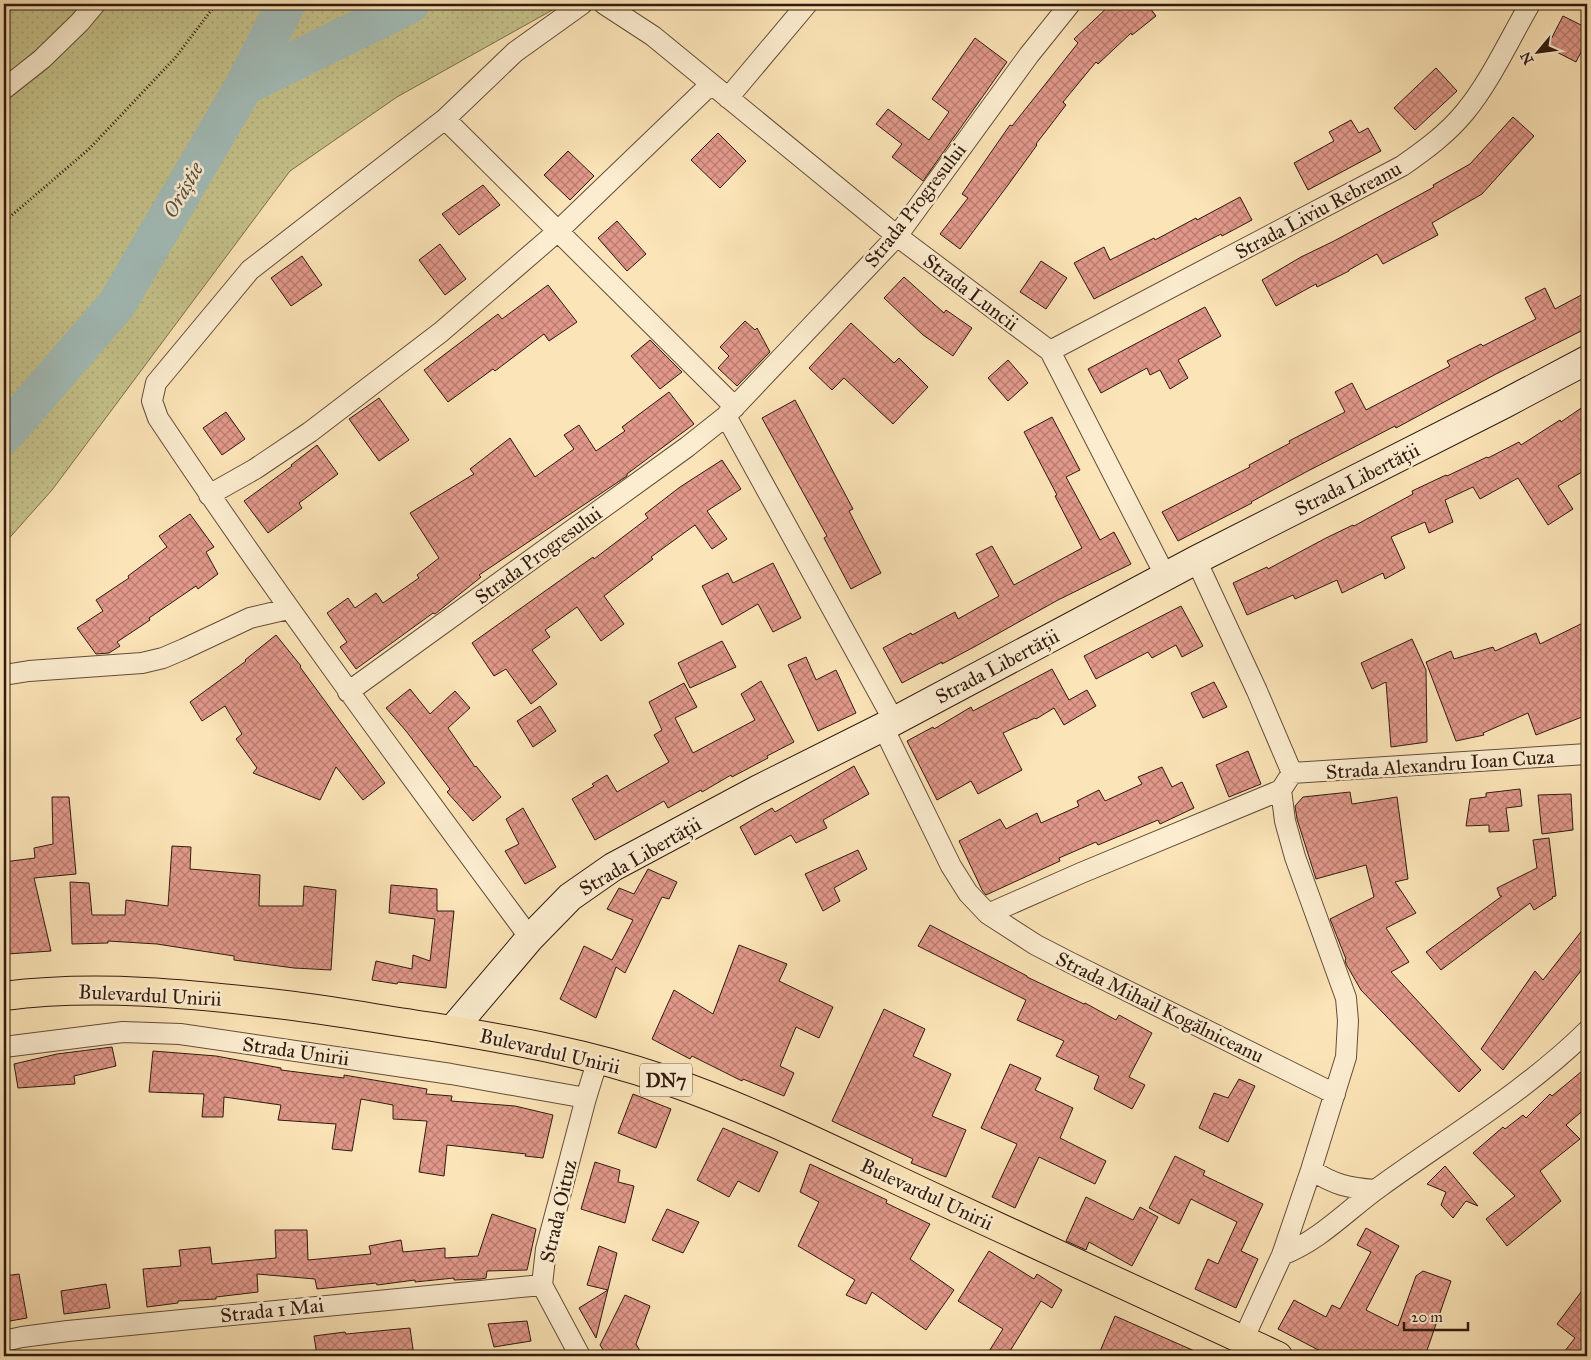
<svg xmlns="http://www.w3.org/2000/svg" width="1591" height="1360" viewBox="0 0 1591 1360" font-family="'IM FELL Great Primer',serif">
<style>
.grass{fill:url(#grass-dots);stroke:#7b6e4c}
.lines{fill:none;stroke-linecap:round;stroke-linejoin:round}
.river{stroke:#a2bcb8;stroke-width:39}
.building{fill:url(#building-cross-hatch);stroke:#311a0f}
.street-casing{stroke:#644c39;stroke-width:22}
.secondary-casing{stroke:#311a0f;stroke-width:30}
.primary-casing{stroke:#311a0f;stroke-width:30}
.path{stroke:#311a0f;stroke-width:3;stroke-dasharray:1 2.5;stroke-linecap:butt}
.street{stroke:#fcedd0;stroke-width:20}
.secondary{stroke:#fcedd0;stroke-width:28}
.primary{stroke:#fbe4b7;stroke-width:28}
.labels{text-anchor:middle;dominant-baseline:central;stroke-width:5;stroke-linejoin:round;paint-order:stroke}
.shield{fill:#fcedd0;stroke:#6e5949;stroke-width:1}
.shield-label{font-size:19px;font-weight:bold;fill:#311a0f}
.street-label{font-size:20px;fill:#311a0f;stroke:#fcedd0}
.water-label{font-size:21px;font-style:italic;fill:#59534a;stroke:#fcedd0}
</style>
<defs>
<pattern id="grass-dots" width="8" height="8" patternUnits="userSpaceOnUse" patternTransform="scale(1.25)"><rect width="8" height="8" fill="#c5c28a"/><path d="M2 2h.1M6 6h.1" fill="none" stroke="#aaa676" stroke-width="1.8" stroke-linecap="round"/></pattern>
<pattern id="building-cross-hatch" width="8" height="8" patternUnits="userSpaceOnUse" patternTransform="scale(1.25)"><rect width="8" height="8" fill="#e1988a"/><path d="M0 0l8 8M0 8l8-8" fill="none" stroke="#b77b6f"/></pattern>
</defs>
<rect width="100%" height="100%" fill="#fbe4b7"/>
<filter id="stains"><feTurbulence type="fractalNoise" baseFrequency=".004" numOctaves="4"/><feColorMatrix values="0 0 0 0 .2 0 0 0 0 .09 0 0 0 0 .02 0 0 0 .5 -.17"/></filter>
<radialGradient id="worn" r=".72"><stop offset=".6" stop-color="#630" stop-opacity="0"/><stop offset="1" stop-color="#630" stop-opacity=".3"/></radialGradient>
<path class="grass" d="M4,4h559l-166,93 -107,74 -238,319 -48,54z"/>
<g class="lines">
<path class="river" d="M244,86l42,-82
M4,435l113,-131 127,-218 166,-82"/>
</g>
<path class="building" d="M1111,4h36l9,12 -24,19 -1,-2 -33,31 -2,-2 -33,40 3,3 -30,39 1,1 -29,40 -48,64 -20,-15 28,-36 -6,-4 48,-69 2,1 66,-83 -4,-4z
M1563,16l24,12v12l-11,22 -29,-15z
M975,38l32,24 -84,119 -31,-24 10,-13 -26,-20 12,-15 41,31 20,-28 -17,-13z
M1436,68l21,23 -42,39 -21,-22z
M1513,117l21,19 -52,58 -50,29 6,12 -55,29 -6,-10 -28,16v1l-32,16 -1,-3 -40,22 -14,-26 39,-23 33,-16 100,-54 -1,-2 37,-21z
M1351,120l8,13 9,-5 13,23 -73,39 -14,-27 40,-22 -5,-9z
M718,133l28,28 -26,27 -29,-28z
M568,151l26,25 -24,24 -26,-25z
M483,185l17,20 -41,30 -17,-21z
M1240,197l12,23 -30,16 -1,-2 -127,65 -20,-36 30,-16 6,13 44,-22 1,2 41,-22 1,2z
M617,221l29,33 -19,17 -29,-33z
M440,244l26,35 -21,16 -26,-35z
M302,256l20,29 -31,21 -20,-28z
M1041,261l26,17 -21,31 -26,-17z
M904,277l40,36 2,-3 26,18 -19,28 -30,-21 -39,-37z
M548,285l29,37 -28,19 -5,-7 -49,37 -2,-2 -45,33 -24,-32 74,-56 4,5z
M1545,288l10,21 32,-17v36l-91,46 -100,54 -1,-2 -89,46 -55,30 1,1 -74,38 -16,-29 88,-45 -1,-2 41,-22 -1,-2 56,-29 -10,-20 17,-9 14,27 84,-44 -3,-5 34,-17 2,2 53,-27 -11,-21z
M1205,307l16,29 -43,24 10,18 -18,11 -10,-19 -10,5 -3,-7 -46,25 -13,-24z
M745,321l10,9 2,-2 13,24 -33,34 -19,-18 11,-12 -9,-9z
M851,323l43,40 5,-5 29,29 -35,37 -49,-46 -12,12 -23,-22z
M650,340l32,32 -22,17 -29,-33z
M1008,360l20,23 -20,18 -20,-23z
M669,392l25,32 -67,50v2l-148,99 2,2 -46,37 -2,-1 -77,56 -16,-22 7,-5 -20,-29 21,-15 7,10 21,-15 7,10 36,-25 -2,-3 22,-17 -29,-45 64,-39 -4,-5 40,-31 25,39 39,-28 -10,-14 15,-10 17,26 29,-20 -3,-4z
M379,398l30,42 -30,21 -30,-42z
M795,400l58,109 -4,2 32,62 -30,16 -27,-51 3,-2 -65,-118z
M1587,404v65l-29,17 15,23 -25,16 -30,-47 -38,21 -7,-12 -28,13 8,22 -24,11 -4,-11 -34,15 14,31 -20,11 -2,-6 -41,20 -5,-13 -42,19 -2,-4 -46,20 -14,-32 34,-16 1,2 58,-31 27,-13 1,1 59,-32 -1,-3 34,-16 1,1 40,-19 1,1 31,-16 2,3 39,-25 1,2z
M226,412l19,27 -23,16 -19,-27z
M1052,417l28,53 -14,7 34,63 14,-8 17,32 -73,36 -84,47 -32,17v-2l-40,21 -19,-35 28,-15 1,2 43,-23 3,7 41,-23 -23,-42 16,-8 22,39 68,-37 -27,-52 2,-1 -33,-63z
M317,445l21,29 -39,29 3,5 -34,25 -24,-32 48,-35 -1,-1z
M722,460l19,29 -34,22 20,28 -15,10 -17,-24 -44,32 2,2 -49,37 20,28 -23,17 -24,-34 -32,23 5,7 -18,13 25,34 -26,20 -25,-35 -12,7 -22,-33 121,-86 1,2 54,-41 -3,-4 35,-27z
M190,514l24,33 -8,5 12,22 -20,15 -2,-3 -47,32 1,2 -33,22 3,4 -11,7 -13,1 -19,-26 26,-17 -7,-11 33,-22 -1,-2 39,-29 -8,-11z
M773,563l28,55 -28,14 -15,-28 -36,21 -20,-39 26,-13 5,10z
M1181,606l22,40 -21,11 -6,-12 -24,13 -4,-6 -52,27 -12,-23z
M1587,621v94l-51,20 -8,-22 -45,20 1,2 -28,6 -30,-79 25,-11 3,8 39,-12 2,4 41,-18 4,11z
M276,635l25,31 -1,1 85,116 -22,17 -27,-33 -16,33 -67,-27 4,-5 -21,-29 6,-5 -17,-28 -23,15 -12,-19 56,-41 -1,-1z
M1412,639l14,31 1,72 -36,5 -5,-65 -14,7 -11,-26z
M722,641l14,26 -46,21 -12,-25z
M806,657l10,23 20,-10 20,43 -38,18 -30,-66z
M1052,669l17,31 18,-10 9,16 -32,19 -10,-17 -18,11 -1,-1 -32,15 19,37 -44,24 -7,-13 -34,19 -30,-59 26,-14 1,2 37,-22 2,4z
M761,681l33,61 -27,14 1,2 -36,19 -1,-2 -29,17 -1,-2 -33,18 -4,-7 -69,39 -23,-41 22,-13 -2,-2 15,-9 10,17 52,-30 -15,-27 8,-5 -13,-28 35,-19 13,24 -22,11 18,35 62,-33 -14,-26z
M1214,682l13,25 -24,11 -12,-25z
M410,689l20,25 25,-23 15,17 -22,20 27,39 1,-1 25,31 -28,24 -26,-29 3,-3 -44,-58 -20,-23z
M540,706l16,25 -23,16 -16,-26z
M1248,751l13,33 -32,13 -13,-32z
M854,766l15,28 -46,26 4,8 -31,15 -5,-8 -36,20 -15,-28 32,-19 3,4z
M1162,767l10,20 10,-5 12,26 -34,16 -2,-4 -60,25 -2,-3 -37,16 1,3 -74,34 -4,-5 -23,-49 41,-22 6,10 31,-16 4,10 38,-17 -2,-5 22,-11 6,11 37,-17 -4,-7z
M1520,789l2,17 -16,2 3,23 -20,1v-7l-23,1 4,-27 16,-2v-4z
M1350,792l2,12 45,-7 11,82 -13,3 21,31 -30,15 23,34 -18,10 90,98 -22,22 -98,-102 -15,-26 -1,-4 1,-1 -16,-40 44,-22 -8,-32 -50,14 -19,-60 -2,-13 8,-9z
M1571,794l2,36 -31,4 -4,-39z
M52,797h17l7,77 -42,4 17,73 -44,3 -3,-19v-73l31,-4 -1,-10 19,-4z
M523,808l33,59 -31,17 -20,-33 14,-7 -13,-25z
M1549,838l7,58 -4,1 1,1 -19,12 -4,-7 -89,67 -15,-18 76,-56h-2l-3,-8 40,-20 -4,-28z
M172,846l19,1 -1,22 70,6 -1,31h44l1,-20 32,4 -5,80 -37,-2 -60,-8v-4l-77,-12 -49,-3v2l-36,1 -2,-62 19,1 3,32h33l1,-15 42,6z
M858,850l9,19 -33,19 6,13 -17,10 -18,-37z
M648,869l29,13 -8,17 -7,-2 -37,76 -9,-6 -20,51 -36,-19 24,-53 28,14 21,-40 -26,-11 12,-21 15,6z
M391,885l46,4v22h17l-8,77 -48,-6 -1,2 -25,-4 4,-19 36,8 1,-14 17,6 5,-42 -46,-6z
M1587,924v39l-84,107 -22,-21 54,-78 8,9z
M930,925l97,51v1l57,27 1,-1 31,17 3,-5 33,18 -23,44 16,8 -13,24 -38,-20 5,-13 -43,-20 8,-15 -47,-21 9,-20 -108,-54z
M739,945l48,19 -8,17 54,26 -14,31 -23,-11 -16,39 14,7 -10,23 -41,-17 -1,2 -50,-25 -2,3 -38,-20 22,-49 39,24z
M884,1009l41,20 -12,27 38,18 -19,42 34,14 -20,47 -35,-14 2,-4 -81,-38z
M112,1047l4,19 -42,10 1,8 -57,4 -4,-24 43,-10z
M153,1051l63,5 65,12v2l63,8v-3l83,14 -1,5 26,2 -1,5 64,5 38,9 -10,43 -18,-2 1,-2 -79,-9 -3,31 -25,-4 8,-51 -34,-2v-14l-32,-6 -9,52 -20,-2 4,-25 -58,-4 3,-15 -57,-8 -1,20h-21l2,-23 -55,-2z
M1010,1064l31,14 -6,12 38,18 -13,30 46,23 -11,23 -56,-27 -24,51 -23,-11 25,-53 -36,-16z
M1587,1067v40l-21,18 14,14 -40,32 21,30 -54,45 -21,-27 29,-23 -42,-43 30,-26 2,2 18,-14 3,3 24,-24 2,2z
M1239,1079l16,7 -27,56 -29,-14 15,-35 14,5z
M633,1094l38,15 -15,39 -38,-15z
M723,1128l55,24 -19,40 -21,-11 -9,16 -32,-17z
M1175,1156l30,15 -2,4 60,29 -22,47 17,8 -22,49 -41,-19 13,-30 10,5 19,-42 -46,-23 -12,25 -30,-16z
M595,1162l25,8 -2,12 16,4 -9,37 -44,-14z
M810,1164l77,36 -1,3 44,21 -20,35 44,31 -28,40 -54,-38 -6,12 -20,-9 9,-15 -57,-34 21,-44 -19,-10z
M1445,1166l33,40 -12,-5 -13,17 -12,-13 5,-13 -19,-8z
M1086,1197l47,23 7,-13 18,10 -26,49 -43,-24 -3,8 -20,-9z
M667,1209l32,13 -16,31 -31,-13z
M492,1214l44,15 -9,41 -40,1 -1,7 -5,1 -27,1v-2l-39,4v-2l-38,5 -1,-2 -59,6 -2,-10 -58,-5 1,18 -42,5v2l-38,2v2l-31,4 -4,-38 38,-3 -2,-16 31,-3 2,17 64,-6 -1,-28h32l1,30 63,-6 -2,-8 32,-6 2,12 42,-4v10l33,-2z
M1366,1228l33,18 -33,64 32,16 18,-50 7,-5 28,10 -26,75h-95l-52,-27 16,-29 32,17 6,-12 8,4 31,-57 -14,-7z
M599,1246l18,7 -21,85 -17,-30 29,-18 -21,-5z
M989,1251l45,28 3,-5 25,16 -10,18 -11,-7 -34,55h-21l17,-27 -45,-28z
M19,1274l8,44 -23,4v-46z
M106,1284l4,24 -46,6 -3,-23z
M1587,1284v72h-26l14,-18 -18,-14z
M625,1295l25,11 -14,38 7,12h-36l-7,-11z
M1115,1316l91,40h-108z
M527,1321l4,20 -37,6 -6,-23z
M410,1328l4,28h-97l-3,-20 31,-4 1,2z"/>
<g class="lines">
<defs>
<path id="street" d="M604,4l49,32 244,200 153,115 116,226
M4,89l38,-30 38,-37 15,-18
M728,98l79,-94
M445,119l290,288
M1050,351l352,-185c23,-16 45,-32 63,-54 25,-30 45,-74 65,-108
M726,416l168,305
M209,495l46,-26 55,-37 131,-100 117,-101 153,-147
M1196,560l61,131 35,82 -11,17 4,31 10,36 51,141 2,23 -2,36 -35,113 -29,85 -39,85
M4,675l25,-4 113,-8 21,-5 21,-9 66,-31 38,-9
M348,692l339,-245 39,-31 171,-180 132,-181 41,-51
M883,727l68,139 17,27 20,21 48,31 33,17 266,132
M1292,773l295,-19
M988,914l93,-41 200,-83
M530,938c-127,-172 -254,-343 -372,-520l-6,-17 4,-18 94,-113 195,-151 70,-67 67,-48
M4,1047l119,-15 57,2 271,40 135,24
M1311,1170c24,15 37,18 64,20
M1282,1255c40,-16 65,-45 99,-69 69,-50 145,-95 206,-155
M4,1341l18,-4 46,-6 474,-46
M580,1356l-38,-71 4,-36 40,-151 12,-39"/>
<path id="secondary" d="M452,1030l78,-92 40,-41 43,-30 144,-77 126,-63 313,-167 308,-156 83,-44"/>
<path id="primary" d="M4,996c93,-12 189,-2 282,9 49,6 98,15 147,22 78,13 155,26 230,52 91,31 178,75 266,116 116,54 232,108 349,161"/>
</defs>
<use href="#street" class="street-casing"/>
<use href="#secondary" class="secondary-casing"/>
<use href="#primary" class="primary-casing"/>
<path class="path" d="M4,222l85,-73 86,-91 41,-54"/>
<use href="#street" class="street"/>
<use href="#secondary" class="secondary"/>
<use href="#primary" class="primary"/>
</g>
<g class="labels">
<rect class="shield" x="640" y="1063.5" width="52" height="33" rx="4"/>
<g class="shield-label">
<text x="666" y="1080">DN7</text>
</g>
<g class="street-label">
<text transform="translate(915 205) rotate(-52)">Strada Progresului</text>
<text transform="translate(1318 210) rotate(-28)">Strada Liviu Rebreanu</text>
<text transform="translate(971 292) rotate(37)">Strada Luncii</text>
<text transform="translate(1357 479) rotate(-27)">Strada Libertății</text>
<text transform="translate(538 555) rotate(-36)">Strada Progresului</text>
<text transform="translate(997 666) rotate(-28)">Strada Libertății</text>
<text transform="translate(1440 764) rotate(-4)">Strada Alexandru Ioan Cuza</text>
<text transform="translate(640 856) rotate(-30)">Strada Libertății</text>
<text transform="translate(150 995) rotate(3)">Bulevardul Unirii</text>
<text transform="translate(1160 1007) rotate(26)">Strada Mihail Kogălniceanu</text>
<text transform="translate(296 1051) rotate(8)">Strada Unirii</text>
<text transform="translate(550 1051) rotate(13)">Bulevardul Unirii</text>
<text transform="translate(927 1194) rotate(25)">Bulevardul Unirii</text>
<text transform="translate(558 1211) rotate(-77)">Strada Oituz</text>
<text transform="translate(272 1310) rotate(-6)">Strada 1 Mai</text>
</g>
<g class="water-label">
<text transform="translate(183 190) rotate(-60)">Orăștie</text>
</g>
</g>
<rect width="1591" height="1360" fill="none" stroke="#fbe4b7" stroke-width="20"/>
<rect x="5" y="5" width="1581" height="1350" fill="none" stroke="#311a0f" stroke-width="2.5"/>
<rect x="10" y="10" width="1571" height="1340" fill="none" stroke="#311a0f"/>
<g transform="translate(1538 52) rotate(241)" stroke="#fcedd0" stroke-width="4" paint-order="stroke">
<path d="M0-4L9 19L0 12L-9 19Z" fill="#311a0f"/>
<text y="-8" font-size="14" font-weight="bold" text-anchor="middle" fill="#311a0f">N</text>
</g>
<path d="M1404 1322v8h64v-8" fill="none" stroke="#311a0f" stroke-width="2.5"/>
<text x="1411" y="1322" font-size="15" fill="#311a0f" stroke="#fcedd0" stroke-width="4" paint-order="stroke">20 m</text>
<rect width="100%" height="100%" filter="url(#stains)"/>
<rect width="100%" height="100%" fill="url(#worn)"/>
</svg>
